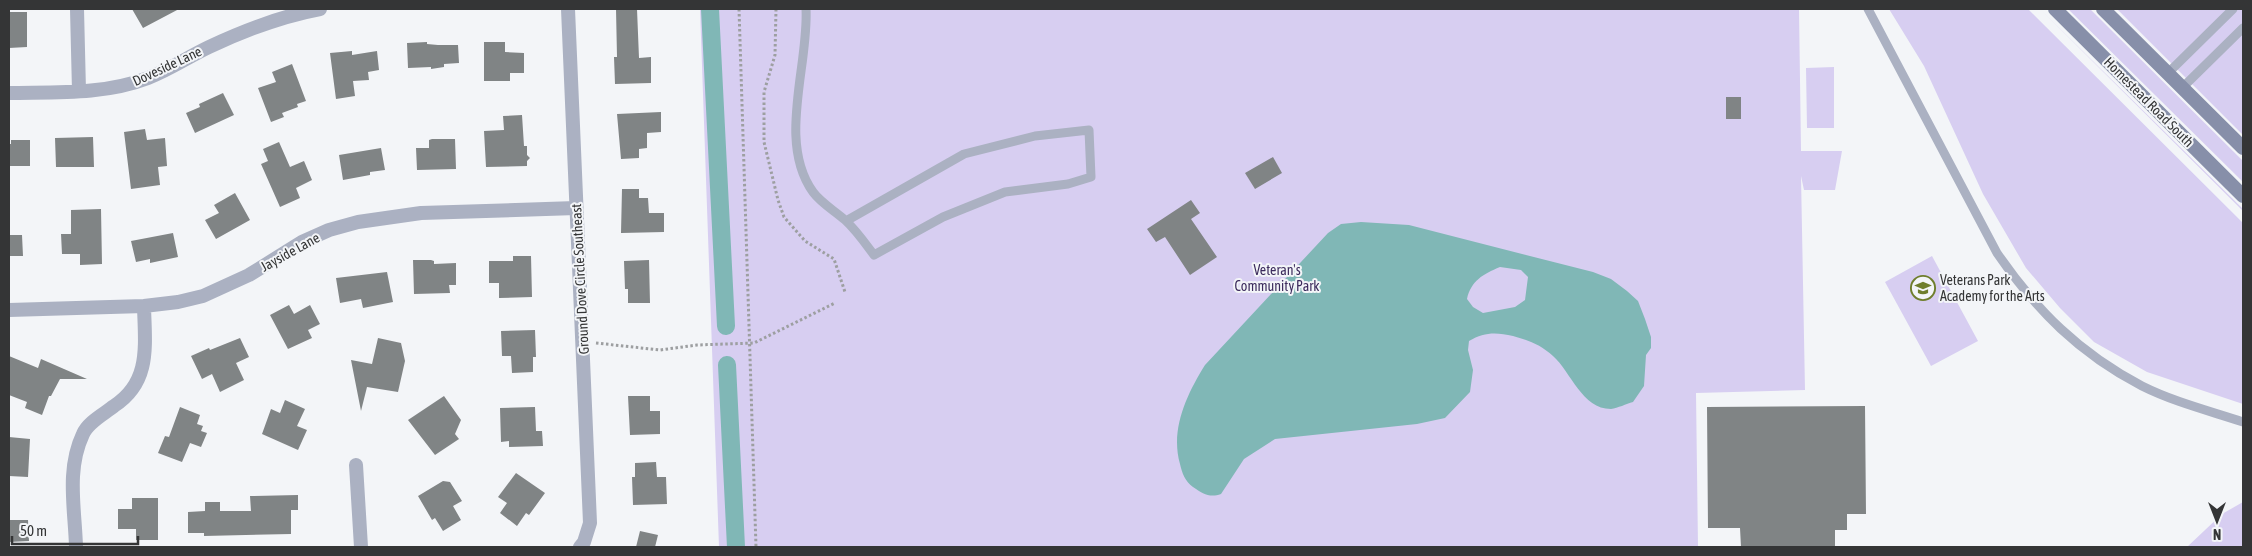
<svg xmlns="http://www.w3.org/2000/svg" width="2252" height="556" viewBox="0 0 2252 556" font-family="'Asap Condensed',sans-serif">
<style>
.green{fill:#d7cef1}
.water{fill:#80b7b6;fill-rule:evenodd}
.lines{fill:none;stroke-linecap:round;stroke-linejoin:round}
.canal{stroke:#80b7b6;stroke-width:18}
.building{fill:#808485}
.path{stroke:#9d9fa1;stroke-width:3;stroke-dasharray:2.5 2.5;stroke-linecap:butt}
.service{stroke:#abb1c2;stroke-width:9}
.minor{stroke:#abb1c2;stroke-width:14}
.secondary{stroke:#878fa9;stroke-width:14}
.labels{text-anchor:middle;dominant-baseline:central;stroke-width:4;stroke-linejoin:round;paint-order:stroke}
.street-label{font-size:14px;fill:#343536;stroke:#f3f5f8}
.park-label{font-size:14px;fill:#3c2b5d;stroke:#f3f5f8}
.poi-label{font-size:14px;fill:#343536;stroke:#f3f5f8;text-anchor:start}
</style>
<rect width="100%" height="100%" fill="#f3f5f8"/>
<path class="green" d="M700,9h1099l2,142h41l-7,39h-31l-3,-14 4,214 -109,3 2,154h-979z
M1889,9h139l215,214v181l-96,-32 -53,-30 -34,-34 -34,-40 -43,-74 -59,-128z
M2040,9l203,200v2z
M2068,9h22l153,152v21z
M2117,9h126v126z
M1834,67v61h-27l-1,-60z
M1932,256l46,85 -47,25 -46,-84z
M2243,502v45h-56l35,-33z"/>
<path class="water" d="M1361,222l48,3 184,47 18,7 16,12 11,10 7,18 6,18v11l-5,7 -2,31 -11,16c-7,2 -15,6 -22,7 -29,0 -40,-37 -58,-53 -12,-11 -25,-16 -40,-20 -17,-4 -29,-4 -44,5l-1,9 5,20 -3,22 -25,26 -28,6 -142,15 -31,20 -23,35c-11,4 -18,0 -28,-7 -8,-6 -11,-14 -13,-23 -10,-35 7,-70 25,-99l123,-132 13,-9zM1500,267l21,3 7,7 -3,23 -10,7 -32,6 -10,-6 -6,-8c4,-18 16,-25 33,-32z"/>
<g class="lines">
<path class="canal" d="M710,9l16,317
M727,365l9,182"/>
</g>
<path class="building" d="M132,9h47l-36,19z
M616,9h21l2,49 12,-1v26l-36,1 -1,-27h3z
M9,12h18v35l-18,1z
M427,42v2l11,1h20l1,18 -15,1v3l-13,2v-2l-23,1 -1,-25z
M484,42h21v10l19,1v20h-14v8h-26z
M352,51v4l25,-4 2,19 -11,2 1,8 -16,1 2,15 -19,3 -6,-46z
M292,64l14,37 -9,3 1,3 -16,6 2,4 -13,5 -13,-34 18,-6 -4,-10z
M223,93l11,22 -39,18 -9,-20 14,-6 -1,-3z
M1726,97h15v22h-15z
M661,112v20l-14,1v15l-8,1v9l-18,1 -4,-45z
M522,115l2,31h3v9l3,3 -3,3v5l-41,1 -2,-36 20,-1 -1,-14z
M145,129l2,11 18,-2 2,28 -9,1 2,18 -29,4 -7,-57z
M93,137l1,30h-38l-1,-29z
M432,139h23l1,30 -39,1 -1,-22h13v-8z
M11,140h19v26h-21v-22h2z
M279,142l11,25 14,-6 8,19 -16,8 4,10 -20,9 -19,-43 7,-3 -5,-12z
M381,148l4,22 -15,2v3l-27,5 -4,-25z
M1273,157l9,16 -27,16 -10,-16z
M622,189h17v9h9l1,15h15v19l-43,1z
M235,193l15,27 -34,19 -11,-19 14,-7 -5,-8z
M1191,200l9,13 -9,6 26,38 -27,18 -25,-38 -9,5 -9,-13z
M101,209l1,55 -22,1v-11h-18l-1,-20h10v-24z
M173,233l5,24 -28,6v-4l-14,3 -5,-21z
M9,235h13l1,21h-14z
M513,256h18l1,41 -33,1v-15h-10v-22h24z
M413,260h18l3,1v3l22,-1v22h-7l1,8 -36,1z
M649,260l1,43h-22v-14h-3l-1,-28z
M387,272l6,30 -30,6 -2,-9 -21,4 -4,-25z
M289,305l5,9 16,-9 10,19 -12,6 4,8 -24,11 -18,-34z
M535,330l1,27h-3v15l-21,1 -1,-17h-9l-1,-25z
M240,338l9,19 -13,6 8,17 -24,12 -8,-18 -10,5 -11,-23 18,-8 1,2z
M378,338l23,5 4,18 -7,31 -31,-5 -6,24 -10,-51 21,4z
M9,356l29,12 3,-9 46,20h-27l-9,17h-2l-7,19 -17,-7 2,-6 -18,-7z
M444,396l17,24 -6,14 4,5 -24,16 -27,-35z
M628,396h22v15h10v23l-30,1z
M285,400l20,9 -8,17 10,4 -9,20 -36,-16 9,-25 9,4z
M1865,406l1,108h-19v16h-12v17h-94l-1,-19h-32l-1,-121z
M180,407l20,8 -3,9 6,2 -2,5 6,2 -6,14 -11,-4 -8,19 -24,-9 7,-17 4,1z
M535,407l1,24h6l1,15 -34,1v-6l-8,1 -1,-34z
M9,437l21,2 -2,38 -19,-1z
M656,462l1,15h9l1,27 -34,1 -1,-28h3v-14z
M516,473l29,20 -16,22 -3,-2 -9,13 -17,-13 7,-10 -9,-6z
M443,481l7,1 12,19 -9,5 8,14 -18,11 -8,-13 -3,2 -14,-24z
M298,495v15h-7v24l-87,2v-3h-16v-21l17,-1v-9h15v9h31l-1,-15z
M132,498h26v42h-22v-11h-18v-20h14z
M9,520h19l1,21 -20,1z
M640,531l18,4 -3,12h-19z"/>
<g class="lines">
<path class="path" d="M739,9l17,538
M776,9l-1,46 -11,37v50l14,58 6,17 21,24 29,18 11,33
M596,343l64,7 37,-5 57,-2 81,-40"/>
<path class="service" d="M806,9c3,56 -29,133 7,183 8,11 22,19 32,28 11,10 20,23 29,35l69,-38 62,-25 63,-8 23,-7 -2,-47 -54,6 -71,18 -118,67
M1868,9l129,244c40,58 82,100 145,133 32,16 68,25 101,36
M2168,73l65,-64
M2182,88l61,-60"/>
<path class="minor" d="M77,9l2,82
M568,9l22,514 -6,19 -4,5
M9,93c46,-1 95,2 139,-15 21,-8 40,-21 61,-31 34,-16 73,-31 111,-38
M9,310l135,-4 34,-4 25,-6 46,-21 53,-33 27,-12 29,-8 63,-9 155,-5
M356,465l5,82
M76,547c-1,-38 -10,-77 7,-113 5,-12 21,-20 31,-28 37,-24 31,-60 30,-100"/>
<path class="secondary" d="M2055,9l188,187
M2103,9l140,139"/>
</g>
<defs>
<symbol id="school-ring" viewBox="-11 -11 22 22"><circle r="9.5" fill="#f3f5f8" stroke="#6f7e2c" stroke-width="1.5"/><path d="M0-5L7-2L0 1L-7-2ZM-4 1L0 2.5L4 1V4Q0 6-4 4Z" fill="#6f7e2c"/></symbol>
</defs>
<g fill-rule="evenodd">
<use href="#school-ring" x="1909" y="274" width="28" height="28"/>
</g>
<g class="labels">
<g class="street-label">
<text transform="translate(167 66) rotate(-25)">Doveside Lane</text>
<text transform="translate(2149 102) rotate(45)">Homestead Road South</text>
<text transform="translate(290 252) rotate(-29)">Jayside Lane</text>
<text transform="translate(580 279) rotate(-93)">Ground Dove Circle Southeast</text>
</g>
<g class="park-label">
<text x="1277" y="270">Veteran's<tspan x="1277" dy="16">Community Park</tspan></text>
</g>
<g class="poi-label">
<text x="1940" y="280">Veterans Park<tspan x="1940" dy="16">Academy for the Arts</tspan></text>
</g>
</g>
<rect width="2252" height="556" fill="none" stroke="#343536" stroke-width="20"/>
<g transform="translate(2217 521) rotate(180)" stroke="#f3f5f8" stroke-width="4" paint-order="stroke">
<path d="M0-4L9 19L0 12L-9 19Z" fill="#343536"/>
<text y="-8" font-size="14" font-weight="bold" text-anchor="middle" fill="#343536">N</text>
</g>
<path d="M12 536v8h126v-8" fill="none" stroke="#343536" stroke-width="2.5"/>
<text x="20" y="536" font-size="15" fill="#343536" stroke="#f3f5f8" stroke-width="4" paint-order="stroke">50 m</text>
</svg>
